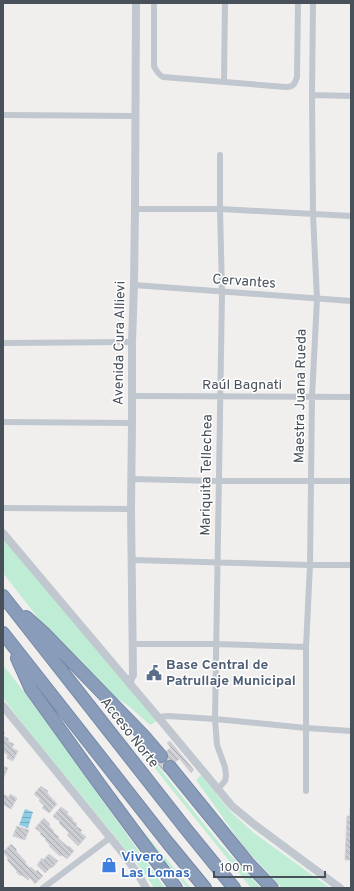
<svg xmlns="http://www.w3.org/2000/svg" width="354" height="891" viewBox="0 0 354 891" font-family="Overpass,sans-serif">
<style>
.grass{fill:#bfecd4}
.water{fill:url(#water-rules)}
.building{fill:url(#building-back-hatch);stroke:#d3d4d9}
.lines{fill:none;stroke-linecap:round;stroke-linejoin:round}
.motorway-casing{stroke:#7588a6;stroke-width:14}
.minor{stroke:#c0c7cf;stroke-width:6}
.tertiary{stroke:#c0c7cf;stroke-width:8}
.motorway{stroke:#899dba;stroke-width:12}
.labels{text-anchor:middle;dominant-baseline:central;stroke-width:3;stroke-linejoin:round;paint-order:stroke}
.street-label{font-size:14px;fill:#48505a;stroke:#fff}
.service-label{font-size:14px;font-weight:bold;fill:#4e5e75;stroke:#fff;text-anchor:start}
.shop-label{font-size:14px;font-weight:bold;fill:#366cbe;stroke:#fff;text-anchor:start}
</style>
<defs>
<pattern id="water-rules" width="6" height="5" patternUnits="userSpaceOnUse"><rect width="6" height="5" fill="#8fcde6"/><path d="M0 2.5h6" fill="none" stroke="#77a9bd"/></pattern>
<pattern id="building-back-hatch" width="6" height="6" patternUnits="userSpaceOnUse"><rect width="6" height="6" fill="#cccdd3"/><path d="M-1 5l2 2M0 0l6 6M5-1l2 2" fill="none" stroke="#a8a9ae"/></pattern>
</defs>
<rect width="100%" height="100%" fill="#f1efee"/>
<path class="grass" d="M3,537l154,184 -7,4 -20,-18 -19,-13 -55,-53 -53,-68z
M3,665l26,33 136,190h-11l-9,-14 -27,-34 -95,-116 -20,-26z
M135,738l86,107 40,43h-10l-118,-147z
M201,775l29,36 24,22 76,55h-48l-38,-41 -48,-67z
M103,784l88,104h-4z"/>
<path class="water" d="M25,809l8,3 -5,16 -9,-3z"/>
<path class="building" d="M3,732l2,1 -2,3 6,3 -1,2 6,3 -2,4 6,3 -5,10 -6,-3 1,-3 -5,-3z
M170,741l24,29 -3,3 -24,-30z
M170,748l9,11 -15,13 -9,-11z
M3,766l5,2 -5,11z
M41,786l7,5 -1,2 10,11 -8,9 -7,-5 2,-2 -5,-5 1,-2 -6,-5z
M3,794l6,3 1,-3 7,4 -6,11 -7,-4 -1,3z
M61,807l7,5 -1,2 6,5 -1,1 5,4 -1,2 6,4 -2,2 6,5 -8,9 -11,-11 2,-2 -10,-10 1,-1 -7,-6z
M350,808l1,52h-6l2,-44h3z
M44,818l6,6 -1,2 5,5 -1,1 6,5 -1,1 10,9 1,-1 5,5 -7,8 -5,-4 -2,1 -11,-10 1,-1 -5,-5 1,-1 -6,-5 1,-1 -6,-5z
M17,826l12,4 -4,10 -12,-4z
M11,844l6,6 -1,1 10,11 -1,1 5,5 1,-1 5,5 1,-2 6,6 -8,8 -5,-6 -2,2 -6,-5 -1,1 -5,-4 1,-1 -10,-11 1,-2 -5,-6z
M49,854l9,7 -6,7 -1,-1 -6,6 -8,-8 5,-7 1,2z"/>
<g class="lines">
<defs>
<path id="motorway" d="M3,596l183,233 48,59
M26,617l19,17 98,101 18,21
M3,633l165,210 37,45
M17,658l14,31 69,96 76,103
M170,767l78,96 24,25"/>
</defs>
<use href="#motorway" class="motorway-casing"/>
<path class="minor" d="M154,3v63c2,5 4,8 9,11l123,10c7,0 9,-3 11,-10l1,-74
M224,81l1,-78
M312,95l39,1
M3,115l133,1
M135,209h85l131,7
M134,285l217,16
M3,343l129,-1
M132,396l219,1
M3,422l129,1
M131,479l87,2h133
M3,508l128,1
M132,560l178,5h41
M132,644h84l90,3
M158,717l10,-1 47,3 91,9 45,3
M217,790l8,-9 1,-5 -1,-9 -8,-22 -2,-26 7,-427 -2,-83v-54
M306,791v-144l4,-82 2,-168 5,-98 -4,-85 -1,-119 1,-92
M43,888l68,-51"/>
<path class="tertiary" d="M3,533l155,184 74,89 23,19 85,63
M129,683l4,-8 -2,-166 1,-86v-81l2,-57 1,-76 1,-206
M3,706l119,146 16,22 8,14"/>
<use href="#motorway" class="motorway"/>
</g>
<defs>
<symbol id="civic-bare" viewBox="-9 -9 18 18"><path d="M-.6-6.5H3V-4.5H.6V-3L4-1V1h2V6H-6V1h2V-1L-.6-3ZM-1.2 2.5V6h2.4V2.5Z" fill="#5c6f8a" stroke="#fff" stroke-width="2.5" paint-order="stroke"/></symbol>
<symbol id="shop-bare" viewBox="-9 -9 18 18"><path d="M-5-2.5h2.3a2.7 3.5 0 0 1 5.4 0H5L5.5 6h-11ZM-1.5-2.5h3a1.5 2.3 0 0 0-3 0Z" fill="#3f7fe0" stroke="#fff" stroke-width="2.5" paint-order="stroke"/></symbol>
</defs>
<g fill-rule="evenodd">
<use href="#civic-bare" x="143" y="662" width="22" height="22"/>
<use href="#shop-bare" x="98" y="854" width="22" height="22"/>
</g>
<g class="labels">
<g class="street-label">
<text transform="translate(244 282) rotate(4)">Cervantes</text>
<text transform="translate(120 343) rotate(-89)">Avenida Cura Allievi</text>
<text x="242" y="385">Raúl Bagnati</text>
<text transform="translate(301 396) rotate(-89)">Maestra Juana Rueda</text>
<text transform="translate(207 475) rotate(-89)">Mariquita Tellechea</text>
<text transform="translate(129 733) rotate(52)">Acceso Norte</text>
</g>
<g class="service-label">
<text x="166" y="665">Base Central de<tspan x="166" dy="16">Patrullaje Municipal</tspan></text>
</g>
<g class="shop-label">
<text x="121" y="857">Vivero<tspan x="121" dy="16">Las Lomas</tspan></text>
</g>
</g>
<rect width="354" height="891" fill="none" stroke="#48505a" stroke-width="8"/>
<path d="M214 871v6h111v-6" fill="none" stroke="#48505a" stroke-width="2"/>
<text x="220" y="871" font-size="12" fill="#48505a" stroke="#ffffff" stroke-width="3" paint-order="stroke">100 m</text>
</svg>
